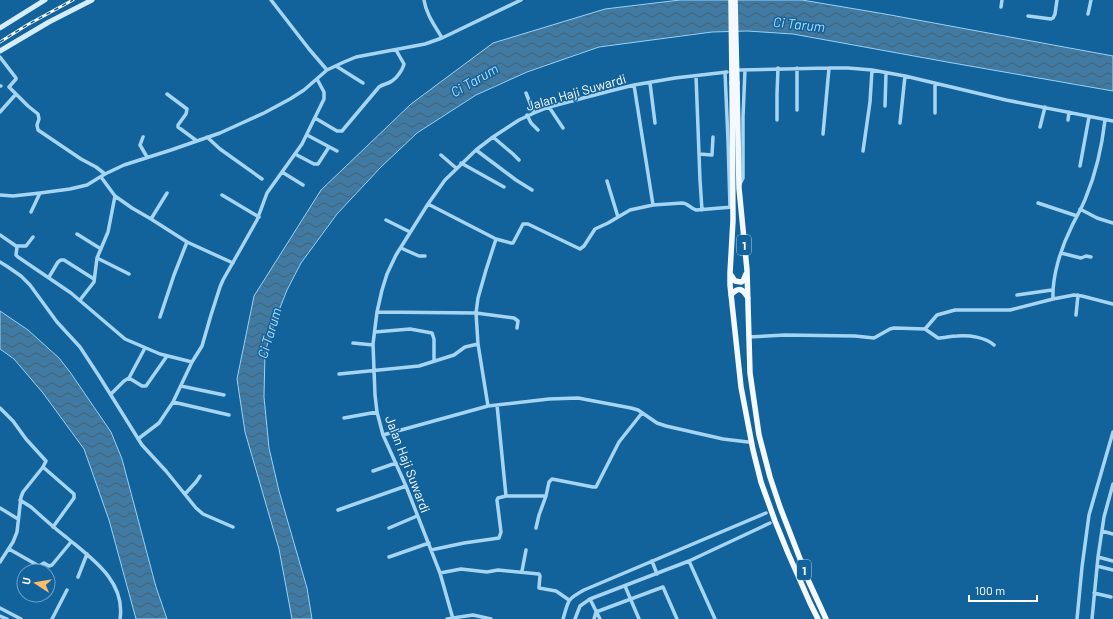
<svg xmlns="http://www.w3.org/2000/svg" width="1113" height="619" viewBox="0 0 1113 619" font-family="Barlow,sans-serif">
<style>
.water{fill:url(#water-waves);stroke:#98d2f7}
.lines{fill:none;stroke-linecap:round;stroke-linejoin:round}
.minor{stroke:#a6d5f4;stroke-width:3.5}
.secondary{stroke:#d6edfd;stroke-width:5}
.primary{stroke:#f3f9ff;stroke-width:5.5}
.rail-casing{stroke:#fff;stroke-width:3}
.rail{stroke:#12629b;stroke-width:1.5;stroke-dasharray:4.5;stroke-linecap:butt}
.primary-bridge{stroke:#f3f9ff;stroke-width:5.5}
.labels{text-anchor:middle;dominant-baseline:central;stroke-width:3;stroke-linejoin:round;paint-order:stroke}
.shield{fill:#12629b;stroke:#b8d0e1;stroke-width:1}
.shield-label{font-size:12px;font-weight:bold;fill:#fff}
.street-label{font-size:13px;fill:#fff;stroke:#12629b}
.water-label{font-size:14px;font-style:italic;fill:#b2defb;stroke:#12629b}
</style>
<defs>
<pattern id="water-waves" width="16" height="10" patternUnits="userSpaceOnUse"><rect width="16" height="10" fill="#4079a1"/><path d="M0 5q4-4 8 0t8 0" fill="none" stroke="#466276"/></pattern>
</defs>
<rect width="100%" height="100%" fill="#12629b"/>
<path class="water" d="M680,0h122l83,14 228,42v35l-166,-29 -154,-28 -46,-3 -35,1 -113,15 -72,25 -51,23 -59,38 -36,34 -44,47 -36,49 -14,27 -11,28 -11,34 -1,45 5,51 10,43 28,97 5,31h-20l-13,-70 -34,-117 -8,-53 17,-83 67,-106 90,-86 82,-61 112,-34z
M0,311l28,19 31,28 11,14 41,60 11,27 34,128 11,32h-31l-27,-99 -25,-71 -41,-56 -29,-34 -14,-10z"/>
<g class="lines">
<path class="minor" d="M271,0l38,49 18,21
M424,0c2,14 11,26 18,38
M1001,7l1,-7
M1088,14l3,-14
M1028,16l23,3 2,-1 2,-4 2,-14
M0,57l16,21v1l-7,8 19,19 10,8 1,5 -2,6 1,5 43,29 15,8 9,7
M336,66l27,17
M740,70l89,-2h19l24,2 33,6 101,24 107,21
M725,72l3,68 2,67
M696,76l4,104 2,30
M650,83l5,40
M634,85l19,120
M0,86h1
M526,93l8,20
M167,94l20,15 -1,5 -8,11v2l19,14
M885,106l1,-33
M549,107l14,21
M797,110v-42
M0,112l16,-18
M935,113v-30
M527,115l4,8 7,7
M315,118l22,13h5l37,-44c4,-3 9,-3 13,-6 5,-3 11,-12 12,-17l-8,-14
M777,120v-26l1,-26
M1068,120l1,-8
M900,123l5,-47
M1040,127l5,-20
M823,134l6,-66
M307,135l30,16
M143,137l-3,8 7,12
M207,137l13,12 42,30
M493,137l20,17 6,6
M476,150l40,30 16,10
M863,151l7,-49 2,-32
M295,154l19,10h4l11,-17
M699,154l13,1 1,-18
M441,155l15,13
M461,163l43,24
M1080,166l9,-49
M282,172l21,13
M101,177l14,19 17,12 19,11 36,23 46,21
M607,181l11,36
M740,184l3,-6v-61l2,-47
M0,195l13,1 27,-3 30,-4 17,-4 18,-11 19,-9 47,-15 49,-17 44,-20 26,-14 14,-9 23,-20 17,-8 12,-5 69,-13 17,-6 79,-38
M222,195l37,22
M1038,203l39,13
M428,204l68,35 15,4h2l10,-19h5l52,25 4,-3 11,-17 13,-6 22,-13 23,-5 29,-2c6,0 9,6 14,7l37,-3
M1080,209l17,9 16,5
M31,212l9,-19
M151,219l16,-26
M386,220l24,12
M77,234l24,15
M0,235l16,11 1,1 -1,8 2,2 53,36 54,46 35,15 32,8
M16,246h10l7,-9
M401,248l18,8h6
M1061,253l20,5 5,-2 5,1
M97,258l32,16
M0,262l8,5 13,9 9,9 27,37 23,25 19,29 43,69 24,26 30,37 7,6 30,13
M49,277l9,-15 3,-2h3l30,19
M1017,295l35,-5
M1053,299c-1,-23 8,-51 18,-71 5,-11 11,-20 15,-31 10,-24 16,-51 19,-77
M80,300l14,-18 3,-24 11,-26 7,-36
M377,312l99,1 38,5 4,3 -1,7
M1076,315l2,-20
M160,317l14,-42 13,-33
M925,329l12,-14 18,-5h55l43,-11 21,-4 8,1 31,8
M375,332l35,-3 22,4 2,6v22
M749,337l36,-2 70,1 19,2 16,-9 4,-1 31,1 13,9c6,0 13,-2 19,-2 12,-1 28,1 37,9
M353,343l20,2
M339,374l80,-8 35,-11 11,-8 13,-3
M129,378l16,-30
M181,386l43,9
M111,394l13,-13 5,-3 13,8h4l21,-30
M173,402l56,13
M488,406l-10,-62 -2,-31 2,-15 8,-28 10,-31
M0,408l13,13 13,18 20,22 -3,6 -20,25 -2,5 -4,35 -4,10 -13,20
M344,418l33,-6
M383,435l105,-29 61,-7 29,-1 53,10 7,2 19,13 9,3 57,13 25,3
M138,439l21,-16 14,-21 19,-40 10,-16 9,-31 9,-28 3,-7 34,-60 10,-27 35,-49 22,-45v-7l-7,-13
M43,467l31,27v4l-21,29
M373,471l23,-8
M185,494l11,-12 4,-6
M506,496h40l3,-14 3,-3 41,8h3l23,-45 23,-29
M20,500l11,7c11,10 23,21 35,30 25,21 60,44 54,82
M0,508l18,11
M338,510l68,-24
M389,528l28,-12
M536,528l3,-13 7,-19
M1102,531l11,3
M9,549l30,17 5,-3 5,3 3,-1 19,-23
M431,550l33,-7 35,-5 2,-6 -4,-32 1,-2 8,-2 -9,-91
M389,557l40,-14
M1098,557l15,4
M652,561l5,13
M689,561l26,58
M1097,566l16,4
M522,571l4,-21
M440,573l21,-4 26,3 11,-2 41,4 1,2 -1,11v1l17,3 13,9
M78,577l9,-23
M625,586l14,33
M1094,593l17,4
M590,599l10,20
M0,608l21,11
M0,616l7,3
M52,619l15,-29
M447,619l19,-3 7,-1 18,4
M453,619l-13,-46 -34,-87 -23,-51 -6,-23 -2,-17 -2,-51 4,-32 5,-22 5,-16 9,-19 32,-51 17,-24 31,-30 17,-13 26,-17 15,-7 15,-6 61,-16 24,-6 41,-7 52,-6
M563,619c6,-19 3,-19 21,-29l182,-77
M575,619l5,-13 10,-7 99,-38 81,-38
M594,619l2,-7 67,-25 14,32
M1077,619l5,-52 7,-52 24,-83
M1092,619l6,-62 6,-40 9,-33"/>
<path class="secondary" d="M0,28l45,-28
M0,51l49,-29 43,-22"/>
<path class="primary" d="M732,83l1,137 -3,53v12l11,102 12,63 8,32 14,39 13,32 22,50 8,16
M737,83l2,105 8,82 3,103 9,62 11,42 10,30 29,75 17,37
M731,275l4,6 6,1 2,-1 3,-7
M731,295c8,-9 12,-6 17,3"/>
<defs>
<path id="rail" d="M0,42l27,-17 46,-25"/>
</defs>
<use href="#rail" class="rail-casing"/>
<use href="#rail" class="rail"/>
<path class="primary-bridge" d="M731,0l1,83
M735,0l2,83"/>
</g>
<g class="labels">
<g class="shield">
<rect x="737" y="235" width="14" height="20" rx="3"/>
<rect x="797" y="560" width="14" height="20" rx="3"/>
</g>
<g class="shield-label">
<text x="744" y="245">1</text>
<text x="804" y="570">1</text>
</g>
<g class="street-label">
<text transform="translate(576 92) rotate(-16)">Jalan Haji Suwardi</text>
<text transform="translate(408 464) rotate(69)">Jalan Haji Suwardi</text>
</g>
<g class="water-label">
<text transform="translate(799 24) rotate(6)">Ci Tarum</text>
<text transform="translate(474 80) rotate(-30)">Ci Tarum</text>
<text transform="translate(269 333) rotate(-73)">Ci Tarum</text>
</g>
</g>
<g transform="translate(36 583) rotate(282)"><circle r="19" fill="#12629b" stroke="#71a1c3"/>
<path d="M0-3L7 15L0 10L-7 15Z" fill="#ffbd69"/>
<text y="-6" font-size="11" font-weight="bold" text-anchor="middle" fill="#ffffff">U</text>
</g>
<path d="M969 595v6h68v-6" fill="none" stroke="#ffffff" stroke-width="2"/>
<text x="975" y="595" font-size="12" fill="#ffffff" stroke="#12629b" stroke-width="3" paint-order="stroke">100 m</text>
</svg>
